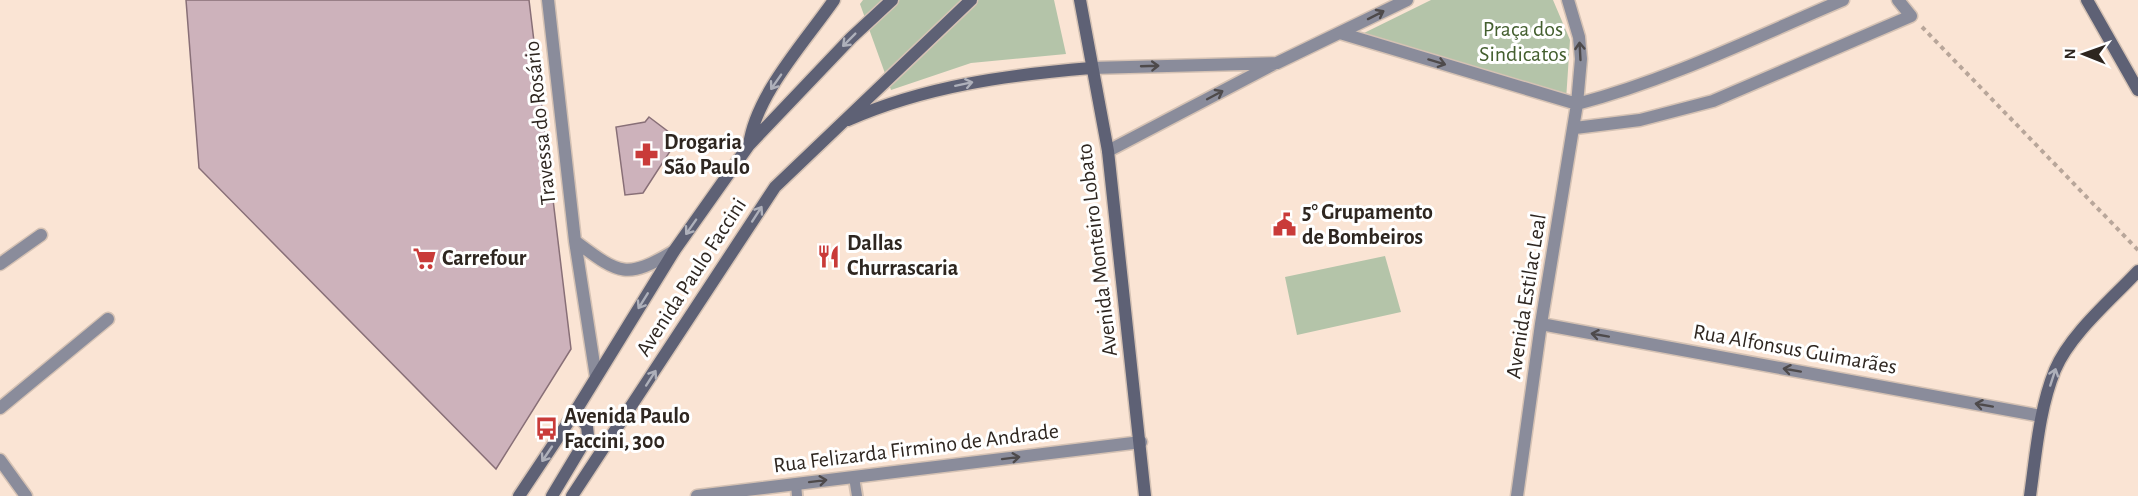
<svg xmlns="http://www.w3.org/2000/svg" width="2138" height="496" viewBox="0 0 2138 496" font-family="'Alegreya Sans',sans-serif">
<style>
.green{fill:#b4c4a9}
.building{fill:#cdb2bb;stroke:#886f77;stroke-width:1.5}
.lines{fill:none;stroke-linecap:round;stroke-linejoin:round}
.lane-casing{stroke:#d5c2b4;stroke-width:14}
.street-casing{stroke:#d5c2b4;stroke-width:15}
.secondary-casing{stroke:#d5c2b4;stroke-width:15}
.path{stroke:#b8a69a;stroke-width:4;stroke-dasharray:4.5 4.5;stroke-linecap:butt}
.lane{stroke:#8a8c9b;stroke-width:10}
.street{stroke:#8a8c9b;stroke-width:12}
.secondary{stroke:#5e6175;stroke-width:12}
.oneway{stroke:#4e4a4b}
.oneway2{stroke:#aeb0ba}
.labels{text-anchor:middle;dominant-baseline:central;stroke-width:6;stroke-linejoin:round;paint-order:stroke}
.park-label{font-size:22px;fill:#445f2f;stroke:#fff}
.street-label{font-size:22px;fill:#2e2620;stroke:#fff}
.poi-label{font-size:22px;font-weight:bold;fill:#2e2620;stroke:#fff;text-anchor:start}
</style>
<rect width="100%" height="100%" fill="#fae4d4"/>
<path class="green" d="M863,0h191l12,54 -95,9 -80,27 -31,-86z
M1431,0h122l17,40 -4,60 -202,-67z
M1385,256l16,56 -104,23 -12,-58z"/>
<path class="building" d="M186,0h343l42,349 -75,120 -297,-301z
M649,117l29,22 -35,54 -18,2 -9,-68 29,-5z"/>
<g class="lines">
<defs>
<path id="lane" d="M854,477l3,19
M796,484l1,12"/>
<path id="street" d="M548,0l27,241 21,136
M1340,33l237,71
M1091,68l186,-5 130,-63
M1577,104c92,-24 179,-67 266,-104
M1575,128l65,-8 73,-19 198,-85 -13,-16
M1108,151l166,-87
M575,241c43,32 50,40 99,10
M0,264l41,-29
M1541,324l500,92
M0,408l108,-89
M0,460l26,36
M697,496l444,-54
M1517,496l24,-172 36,-220 4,-45 -2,-22 -11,-37"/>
<path id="secondary" d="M1080,0l28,151 37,345
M2087,0l51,90
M848,120c78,-34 159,-45 243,-52
M749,145c7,-51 56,-103 85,-145
M519,496l56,-84 99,-161 75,-106 102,-107 41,-38
M552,496l36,-60 -1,-10 -12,-14
M572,496l203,-309 196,-187
M2030,496c6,-42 9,-87 25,-126 15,-36 57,-71 83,-99"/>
</defs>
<use href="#lane" class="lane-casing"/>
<use href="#street" class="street-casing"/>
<use href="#secondary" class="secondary-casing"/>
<path class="path" d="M1922,27l216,223"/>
<use href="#lane" class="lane"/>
<use href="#street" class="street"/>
<use href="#secondary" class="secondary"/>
</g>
<defs><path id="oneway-shaft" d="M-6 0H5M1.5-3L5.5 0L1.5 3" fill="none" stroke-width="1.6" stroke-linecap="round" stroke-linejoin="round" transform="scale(1.5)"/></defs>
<g class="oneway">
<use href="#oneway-shaft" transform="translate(1376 15) rotate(-27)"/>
<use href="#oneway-shaft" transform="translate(1580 51) rotate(-93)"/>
<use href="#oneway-shaft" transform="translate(1437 62) rotate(17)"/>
<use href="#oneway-shaft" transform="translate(1150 66) rotate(-2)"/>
<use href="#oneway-shaft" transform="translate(1215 95) rotate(-28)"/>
<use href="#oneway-shaft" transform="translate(1600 335) rotate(-170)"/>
<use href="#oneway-shaft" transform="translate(1792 370) rotate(-170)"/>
<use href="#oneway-shaft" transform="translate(1984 405) rotate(-170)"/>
<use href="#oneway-shaft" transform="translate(1011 458) rotate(-7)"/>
<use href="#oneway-shaft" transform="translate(818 481) rotate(-7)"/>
</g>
<g class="oneway2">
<use href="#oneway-shaft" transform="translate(849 40) rotate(135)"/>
<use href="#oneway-shaft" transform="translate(776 82) rotate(125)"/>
<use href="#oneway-shaft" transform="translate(964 84) rotate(-12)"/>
<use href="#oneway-shaft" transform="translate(757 214) rotate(-57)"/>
<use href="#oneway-shaft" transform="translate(691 227) rotate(125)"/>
<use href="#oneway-shaft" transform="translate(643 301) rotate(122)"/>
<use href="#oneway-shaft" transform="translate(2053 377) rotate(-72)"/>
<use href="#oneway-shaft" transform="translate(651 378) rotate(-57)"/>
<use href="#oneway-shaft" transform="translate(547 454) rotate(124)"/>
</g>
<defs>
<symbol id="pharmacy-bare" viewBox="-9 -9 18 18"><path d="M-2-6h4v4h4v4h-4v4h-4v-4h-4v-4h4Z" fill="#c93b39" stroke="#fff" stroke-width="2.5" paint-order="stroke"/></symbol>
<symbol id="civic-bare" viewBox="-9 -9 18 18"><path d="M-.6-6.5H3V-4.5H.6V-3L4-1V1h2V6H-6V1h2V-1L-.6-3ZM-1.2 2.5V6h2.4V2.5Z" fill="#c93b39" stroke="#fff" stroke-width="2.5" paint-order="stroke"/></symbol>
<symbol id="restaurant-bare" viewBox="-9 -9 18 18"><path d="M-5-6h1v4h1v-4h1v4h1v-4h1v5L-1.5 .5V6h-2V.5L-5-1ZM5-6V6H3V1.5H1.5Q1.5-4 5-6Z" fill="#c93b39" stroke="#fff" stroke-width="2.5" paint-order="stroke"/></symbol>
<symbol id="supermarket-bare" viewBox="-9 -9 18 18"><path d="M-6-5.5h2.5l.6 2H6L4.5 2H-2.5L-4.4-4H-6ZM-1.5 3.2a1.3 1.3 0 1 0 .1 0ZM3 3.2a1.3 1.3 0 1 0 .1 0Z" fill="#c93b39" stroke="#fff" stroke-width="2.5" paint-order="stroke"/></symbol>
<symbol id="bus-bare" viewBox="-9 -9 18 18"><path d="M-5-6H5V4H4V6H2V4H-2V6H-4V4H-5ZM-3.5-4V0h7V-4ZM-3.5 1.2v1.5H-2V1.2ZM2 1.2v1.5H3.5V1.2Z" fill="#c93b39" stroke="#fff" stroke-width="2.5" paint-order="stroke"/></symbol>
</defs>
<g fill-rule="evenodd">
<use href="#pharmacy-bare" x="630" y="138" width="33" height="33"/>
<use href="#civic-bare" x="1268" y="208" width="33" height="33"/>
<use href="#restaurant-bare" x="812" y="240" width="33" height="33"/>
<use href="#supermarket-bare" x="408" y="242" width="33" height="33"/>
<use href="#bus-bare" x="530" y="412" width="33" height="33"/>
</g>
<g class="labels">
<g class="park-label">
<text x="1523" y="29">Praça dos<tspan x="1523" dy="25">Sindicatos</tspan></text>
</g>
<g class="street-label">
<text transform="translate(540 123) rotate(-96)">Travessa do Rosário</text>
<text transform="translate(1097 250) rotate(-97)">Avenida Monteiro Lobato</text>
<text transform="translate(691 277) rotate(-57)">Avenida Paulo Faccini</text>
<text transform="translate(1526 296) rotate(-81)">Avenida Estilac Leal</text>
<text transform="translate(1795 349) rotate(10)">Rua Alfonsus Guimarães</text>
<text transform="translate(916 448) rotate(-7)">Rua Felizarda Firmino de Andrade</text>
</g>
<g class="poi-label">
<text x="664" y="142">Drogaria<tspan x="664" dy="25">São Paulo</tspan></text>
<text x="1302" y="212">5° Grupamento<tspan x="1302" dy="25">de Bombeiros</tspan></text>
<text x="847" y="243">Dallas<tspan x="847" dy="25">Churrascaria</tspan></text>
<text x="442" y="258">Carrefour</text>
<text x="564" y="416">Avenida Paulo<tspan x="564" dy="25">Faccini, 300</tspan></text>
</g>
</g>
<g transform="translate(2084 54) rotate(271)" stroke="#ffffff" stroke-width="4.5" paint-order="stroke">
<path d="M0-4.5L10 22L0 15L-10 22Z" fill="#2e2620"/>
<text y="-9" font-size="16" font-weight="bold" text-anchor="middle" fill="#2e2620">N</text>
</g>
</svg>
